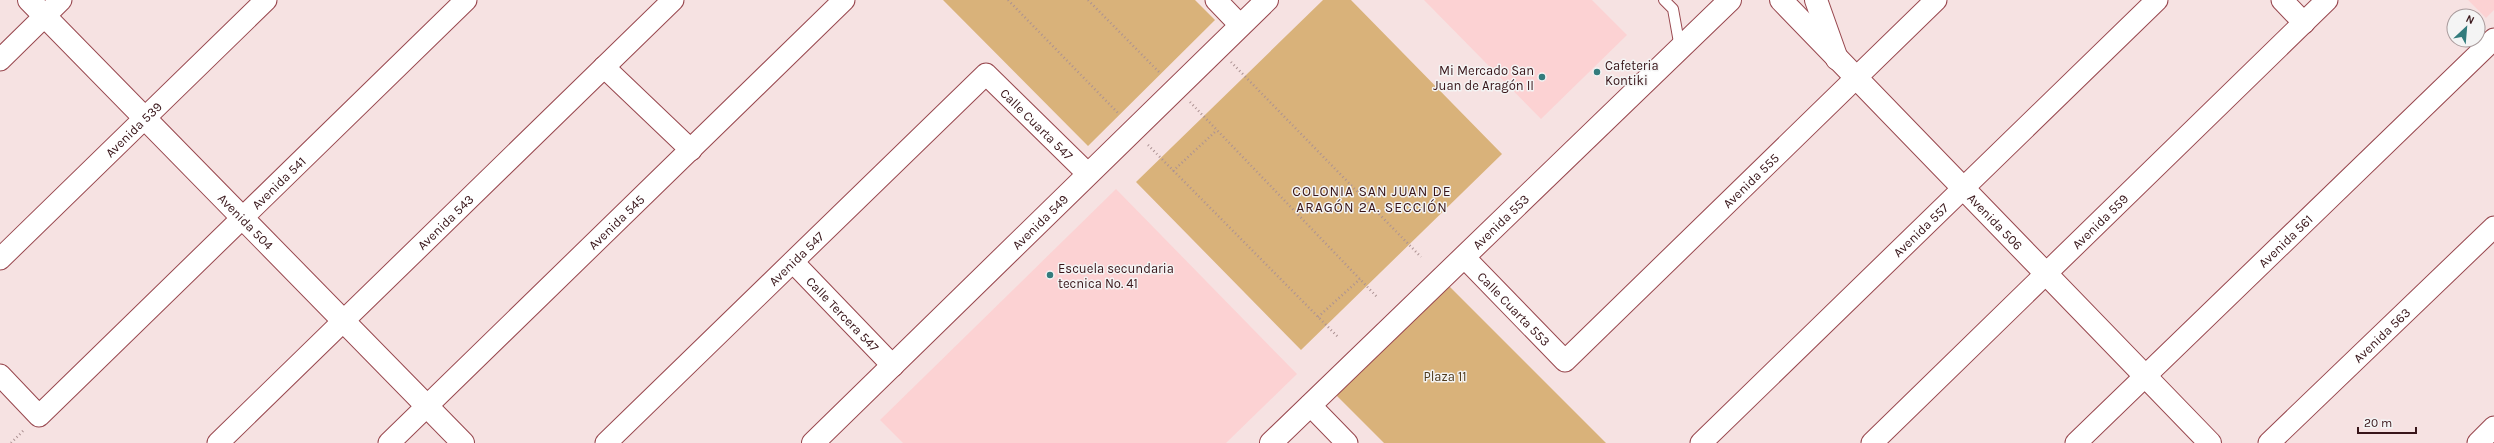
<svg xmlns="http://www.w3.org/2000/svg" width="2494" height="443" viewBox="0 0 2494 443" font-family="Karla,sans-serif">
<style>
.built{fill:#fcd2d3}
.green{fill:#d9b27a}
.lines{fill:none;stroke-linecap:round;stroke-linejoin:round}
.lane-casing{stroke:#98474e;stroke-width:12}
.street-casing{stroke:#98474e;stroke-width:23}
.secondary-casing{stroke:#98474e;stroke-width:24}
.primary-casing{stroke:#98474e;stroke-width:24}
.path{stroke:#ac9293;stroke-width:2.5;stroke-dasharray:1 3;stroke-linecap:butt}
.lane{stroke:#fff;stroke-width:10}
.street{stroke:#fff;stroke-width:21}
.secondary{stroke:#fff;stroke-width:22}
.primary{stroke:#fff;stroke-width:22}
.poi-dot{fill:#337c7d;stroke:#f4f4f4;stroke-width:1.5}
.labels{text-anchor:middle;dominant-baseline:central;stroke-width:3;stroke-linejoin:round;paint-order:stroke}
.poi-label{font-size:13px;fill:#381519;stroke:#f4f4f4;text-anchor:start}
.street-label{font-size:13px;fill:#381519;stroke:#f4f4f4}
.park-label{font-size:13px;fill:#4e3a1c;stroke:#f4f4f4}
.neighbourhood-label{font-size:14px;letter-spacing:1px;fill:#381519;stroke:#f4f4f4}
</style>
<rect width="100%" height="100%" fill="#f6e2e2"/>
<path class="built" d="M1424,0h168l35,35 -86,84z
M2468,0h26v10l-8,8z
M1116,189l181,185 -71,69h-323l-23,-23z"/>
<path class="green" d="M943,0h252l20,20 -127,126z
M1323,0h28l151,154 -201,196 -165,-168z
M1445,282l161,161h-222l-50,-50z"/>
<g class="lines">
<defs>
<path id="lane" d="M1664,0l9,9 7,39"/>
<g id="street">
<path d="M1216,0l24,25"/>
<path d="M2282,0l22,23"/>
<path d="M0,60l61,-60"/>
<path d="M604,67l87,83"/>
<path id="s1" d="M1464,257l101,104 371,-361"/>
<path id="s2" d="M0,259l266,-259"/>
<path id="s3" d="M793,262l100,104"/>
<path id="s4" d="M0,375l39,41 427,-416"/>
<path d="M1310,405l37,38"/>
<path id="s5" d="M218,443l455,-443"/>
<path id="s6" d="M389,443l455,-443"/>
<path id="s7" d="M606,443l380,-369 102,100"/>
<path id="s8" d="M1701,443l456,-443"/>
<path id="s9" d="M1872,443l455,-443"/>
<path id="s10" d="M2076,443l418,-404"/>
<path id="s11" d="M2269,443l225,-216"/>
<path d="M2478,443l16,-16"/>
</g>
<g id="secondary">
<path id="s12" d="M29,0l434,443"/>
<path d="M1816,0l21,59"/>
<path id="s13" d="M813,443l454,-443"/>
<path id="s14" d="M1271,443l459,-443"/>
</g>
<g id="primary">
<path id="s15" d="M1781,0l429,443"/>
</g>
</defs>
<use href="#lane" class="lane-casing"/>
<use href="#street" class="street-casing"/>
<use href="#secondary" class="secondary-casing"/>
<use href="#primary" class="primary-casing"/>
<path class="path" d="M1008,0l110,113
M1088,0l71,72
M1231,62l190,195
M1190,102l188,196
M1148,145l190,192
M1173,171l44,-41
M1318,317l42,-38
M11,443l14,-14"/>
<use href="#lane" class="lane"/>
<use href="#street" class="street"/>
<use href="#secondary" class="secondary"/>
<use href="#primary" class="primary"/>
</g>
<g class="poi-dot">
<circle cx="1597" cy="72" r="4"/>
<circle cx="1542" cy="77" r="4"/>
<circle cx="1050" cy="275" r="4"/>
</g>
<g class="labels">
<g class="poi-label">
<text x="1605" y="65">Cafeteria<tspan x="1605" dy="15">Kontiki</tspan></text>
<text x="1534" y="70" text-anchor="end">Mi Mercado San<tspan x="1534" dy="15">Juan de Aragón II</tspan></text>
<text x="1058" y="268">Escuela secundaria<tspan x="1058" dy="15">tecnica No. 41</tspan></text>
</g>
<g class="street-label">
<text stroke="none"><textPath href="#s7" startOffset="601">Calle Cuarta 547</textPath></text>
<text stroke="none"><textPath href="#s2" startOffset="186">Avenida 539</textPath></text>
<text stroke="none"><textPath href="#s1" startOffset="404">Avenida 555</textPath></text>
<text stroke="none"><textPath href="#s4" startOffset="391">Avenida 541</textPath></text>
<text stroke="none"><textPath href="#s12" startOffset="310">Avenida 504</textPath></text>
<text stroke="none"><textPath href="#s13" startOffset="317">Avenida 549</textPath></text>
<text stroke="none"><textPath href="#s5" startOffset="317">Avenida 543</textPath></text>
<text stroke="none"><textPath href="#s6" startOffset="317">Avenida 545</textPath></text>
<text stroke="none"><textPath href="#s14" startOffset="319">Avenida 553</textPath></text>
<text stroke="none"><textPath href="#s15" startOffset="308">Avenida 506</textPath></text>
<text stroke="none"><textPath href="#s9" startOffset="318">Avenida 559</textPath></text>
<text stroke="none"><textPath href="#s8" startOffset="306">Avenida 557</textPath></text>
<text stroke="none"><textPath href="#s10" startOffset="291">Avenida 561</textPath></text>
<text stroke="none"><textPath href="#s7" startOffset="265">Avenida 547</textPath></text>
<text stroke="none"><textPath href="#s1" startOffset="72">Calle Cuarta 553</textPath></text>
<text stroke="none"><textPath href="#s3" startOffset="72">Calle Tercera 547</textPath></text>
<text stroke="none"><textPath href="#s11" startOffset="156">Avenida 563</textPath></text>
</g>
<g class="park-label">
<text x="1445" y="376">Plaza 11</text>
</g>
<g class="neighbourhood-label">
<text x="1372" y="191">COLONIA SAN JUAN DE<tspan x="1372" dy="16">ARAGÓN 2A. SECCIÓN</tspan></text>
</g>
</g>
<g transform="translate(2466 28) rotate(26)"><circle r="19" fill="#f4f4f4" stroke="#a99b9c"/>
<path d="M0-3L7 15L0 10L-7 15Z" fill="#337c7d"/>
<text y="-6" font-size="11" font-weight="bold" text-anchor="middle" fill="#381519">N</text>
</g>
<path d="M2358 427v6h58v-6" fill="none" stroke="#381519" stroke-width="2"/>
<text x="2364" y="427" font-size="12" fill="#381519" stroke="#f4f4f4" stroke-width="3" paint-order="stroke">20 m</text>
</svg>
